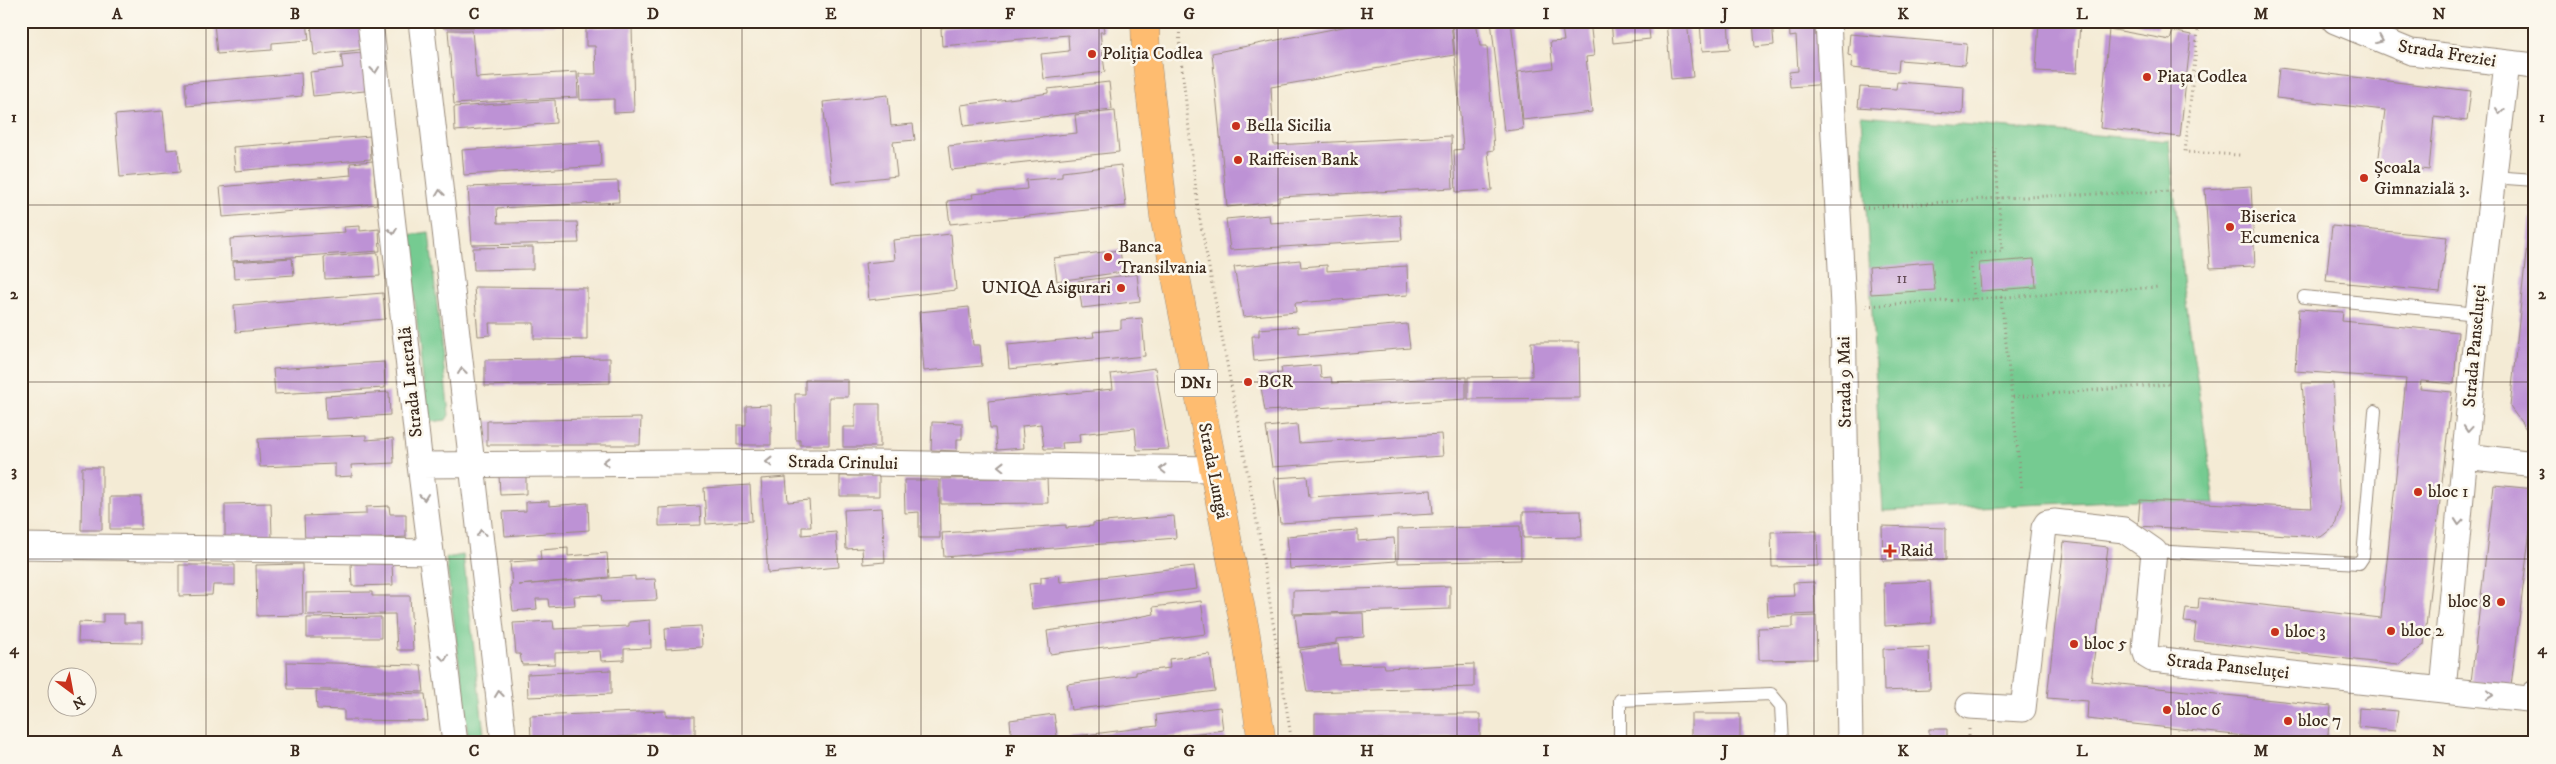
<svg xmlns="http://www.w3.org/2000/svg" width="2556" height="764" viewBox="0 0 2556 764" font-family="'IM FELL DW Pica',serif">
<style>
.green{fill:#74cb91;stroke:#587a58}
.building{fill:#bd92d5}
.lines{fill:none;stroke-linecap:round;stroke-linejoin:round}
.lane-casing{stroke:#988a7a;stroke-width:14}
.street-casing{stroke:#988a7a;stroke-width:27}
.highway-casing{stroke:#988a7a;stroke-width:29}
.path{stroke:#988a7a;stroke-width:3;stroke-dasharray:1 4;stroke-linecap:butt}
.lane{stroke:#fff;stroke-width:12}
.street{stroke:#fff;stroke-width:25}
.highway{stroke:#febc70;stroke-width:28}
.oneway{stroke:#a79f9a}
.grid{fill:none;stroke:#3b2a1e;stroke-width:1;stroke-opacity:0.55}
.poi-dot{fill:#c8321e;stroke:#fbf7ec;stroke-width:2}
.labels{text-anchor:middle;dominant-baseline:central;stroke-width:5;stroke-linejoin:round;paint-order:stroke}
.number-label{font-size:15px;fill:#5c444c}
.shield{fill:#fbf7ec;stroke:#75685c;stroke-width:1}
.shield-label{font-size:16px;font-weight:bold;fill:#3b2a1e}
.poi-label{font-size:18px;fill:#3b2a1e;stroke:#fbf7ec;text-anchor:start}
.street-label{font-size:18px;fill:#3b2a1e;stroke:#fbf7ec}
.neatline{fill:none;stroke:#3b2a1e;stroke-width:2}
.grid-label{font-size:16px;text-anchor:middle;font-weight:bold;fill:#3b2a1e}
</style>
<rect width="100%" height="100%" fill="#fbf7ec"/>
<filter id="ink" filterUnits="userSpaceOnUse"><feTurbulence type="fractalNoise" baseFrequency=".02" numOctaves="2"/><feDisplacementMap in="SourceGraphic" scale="10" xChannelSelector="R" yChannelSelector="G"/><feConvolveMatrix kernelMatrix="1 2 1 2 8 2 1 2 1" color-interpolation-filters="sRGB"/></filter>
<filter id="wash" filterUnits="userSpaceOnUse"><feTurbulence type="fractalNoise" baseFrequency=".0096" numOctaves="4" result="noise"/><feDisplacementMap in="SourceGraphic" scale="20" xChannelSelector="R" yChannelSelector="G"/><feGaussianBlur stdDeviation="1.12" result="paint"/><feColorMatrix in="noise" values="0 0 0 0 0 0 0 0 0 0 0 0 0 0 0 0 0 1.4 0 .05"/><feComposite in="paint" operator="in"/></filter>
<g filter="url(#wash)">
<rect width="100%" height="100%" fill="#f4ebd5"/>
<path class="green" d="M1861,116l308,25 15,148 31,214 -75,-3 -257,11z
M429,232l20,183 -3,5 -16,2 -3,-4 -19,-183z
M463,555l22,188h-16l-23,-185z"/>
<g id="blocks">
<path class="building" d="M217,21h90l2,19 -37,3v7l-55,4 -3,-31z
M336,21h27l3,28 -52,6 -3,-31z
M442,21h126v4l-125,3z
M1103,21l1,11h-4l5,40 -61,7 -3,-25 28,-3 -1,-16 -126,11 -1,-18 33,-3v-3z
M1373,21h78l3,34 -183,32 3,58 177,-9 2,52 -174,9v5l-52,5 -15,-154z
M1452,21h24l4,25h7l7,104 -6,1 4,39 -36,2 -2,-42 9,-1z
M1491,21h20l12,108 -19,2z
M1561,21h29l4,35 -8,1 6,55 -69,8 -5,-48 35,-4 -3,-26 14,-1z
M1611,21h37l2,18 -37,4z
M1666,21h21l6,56 -22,2z
M1700,21h28l2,28 -28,2z
M1753,21h19l2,24 -19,2z
M1789,21h35l4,63 -38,3 -1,-15 9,-1 -2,-35 -6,1z
M2039,21h41l-3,52 -41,-2z
M2133,21h27l-3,8z
M2179,21h16v5z
M2492,21h43v6l-43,-4z
M632,26l2,86 -20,1v-14l-34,1 -1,-26h17l-1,-28h-9v-18z
M2109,29l61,11 3,-9 18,4 -11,102 -80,-9z
M448,30h24l4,48 101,-6 1,25 -124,7z
M1850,34l117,10 -2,21 -66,-5 -1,12 -47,-4 1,-12 -4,-1z
M371,52l4,38 -62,6 -3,-24 33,-4 -2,-13z
M2279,68l192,23 -4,30 -33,-4 -5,53 -51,-6 7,-54 -109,-12z
M301,73l1,23 -115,10 -2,-23z
M1109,82l3,27 -148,17 -3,-21 63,-8 24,-4v-4z
M1897,82l67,5 -1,27 -105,-7 2,-20 36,2z
M888,95l3,31 22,-2 2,16 -22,2 4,34 -65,7 -9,-81z
M555,100l1,23 -101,8 -1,-24z
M163,111l4,39 11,-1 2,23 -60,5 -5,-62z
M1115,111l4,41 -168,18 -3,-24 129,-13 -2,-18z
M370,136l1,23 -136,12 -2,-24z
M600,141l1,25 -137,9 -2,-25z
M373,161l4,43 -154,13 -3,-30 131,-12 -1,-12z
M1121,165l5,41 -176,18 -3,-23 26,-3 -1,-4 55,-5 -1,-9 36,-3v-5z
M618,181l1,21 -122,6 1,15 79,-1 2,21 -107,2 -4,-58z
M2251,186l4,80 -45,2 -5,-79z
M2531,206h4v227h-6l-19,-26z
M1269,215l1,8 130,-8 2,25 -172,10 -4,-31z
M360,226v5l19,-2 1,22 -149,10 -1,-22 115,-7 -1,-5z
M2332,226l115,11 -7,55 -114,-11z
M951,234l5,56 -87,10 -4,-37 30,-3 -2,-20z
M533,247v22l-59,1 -1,-22z
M1120,250l3,22 -66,9 -3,-23z
M378,253l2,23 -55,3 -1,-22z
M292,258l2,17 -60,4 -1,-17z
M2034,259l2,28 -55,4 -2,-28z
M1300,260l1,7 26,-2v6l80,-5 1,29 -113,8 1,9 -53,5 -9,-50z
M1932,262l3,28 -64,4 -2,-27z
M1137,274l3,27 -58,7 -4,-27z
M474,287l113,1v52l-53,-1v-16h-45l1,12 -12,1z
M383,293l2,26 -149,13 -2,-27z
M969,307l4,38h7l2,21 -58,5 -5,-59z
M2299,309l44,3 -1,9 116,11 -4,52 -33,-3 -1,8 32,3 -28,253 -26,20 -204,-24 2,-18 -12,-1 2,-14 12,1 1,-11 182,20 25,-239 -111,-8z
M1142,318l3,38 -136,13 -2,-24 87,-8 -1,-5 28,-3v-9z
M1407,324l3,24 -156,13 -2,-25h7v-7l39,-3v7z
M1531,342h48l1,56 -112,1v-22l64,-1z
M610,358v25l-125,3v-26z
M384,362l1,26 -110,6 -2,-25z
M1320,365l1,13 10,-1 1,6 134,-6v22l-201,12 -6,-36 23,-2 -1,-5z
M1155,368l14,81 -32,1 -2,-22 -56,6 1,8 -18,1 1,6h-19l-3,-25 -19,2 2,22 -27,2 -2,-22h-5l-2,-27 125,-12 -2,-15z
M805,380h43v17h-19v48h-29v-5h-4l-1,-46h10z
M2302,383h31l7,124 -5,19 -14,11 -183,-11 2,-26 172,8z
M389,392l1,23 -64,4 -1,-23z
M855,404h25v43h-37v-20h12z
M771,405v40h-34v-20h9v-19z
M641,418l-1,27h-153v-24z
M932,422l30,1v16h-5v12l-26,-1z
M1297,424l2,19 142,-9 2,22 -171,11 -6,-40z
M366,435v5l27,-2 1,25 -43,2 1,11 -17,1v-13l-75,3 -2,-28z
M82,467h20v63h-21z
M526,474v20l-26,1 -1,-20z
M840,476h39v20h-39z
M1307,476l2,21 122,-7 2,24 -153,9 -6,-45z
M786,477l2,25 21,-2 2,27h-9v8l34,-3 3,35 -71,6 -7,-94z
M1047,477l1,26 -107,1v-25z
M904,480h35l1,58h-21v-26l-14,1z
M750,485l2,36 -46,3 -2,-36z
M2494,485l41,4v42l-5,-1 -19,156 -40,-4z
M110,497h31v32h-31z
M549,501v5l39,-3 1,27 -84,6 -2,-24 23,-1v-9z
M271,503l1,35 -47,1v-35z
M389,506l1,8h16v23l-101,5 -1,-26 62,-2v-7z
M700,506l1,19 -42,1v-18z
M882,508l3,54 -22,2 -1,-16 -16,1 -2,-39z
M1581,511l1,26 -59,1v-26z
M1174,516l2,22 -232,19 -2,-24 124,-8v3l27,-2v-3z
M1520,526l1,34 -123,3v-34z
M1882,526l64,2v32l-63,1z
M1358,530v11l36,-3 2,23 -106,8 -3,-33z
M1817,531l1,35 -46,1 -1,-35z
M2064,542l44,5 -17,134 240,25 -4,37h-19l-221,-24 1,-18 -41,-3z
M568,548v8l39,-3 2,24 -90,8 116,-9v4l20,-1 2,21 -55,2 -1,-7 -27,1 1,9 -26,2 -1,-8h-12l1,10 -24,2 -3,-26h2l-2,-23 31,-2 -1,-10z
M392,563l1,22 -41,1 -1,-22z
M302,564l1,51 -46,1 -1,-51z
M179,565h56v20h-22l-1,10 -33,1z
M1194,566l3,23 -165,20 -3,-25 12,-1v-6l18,-2 1,7z
M1930,581l2,42 -47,3 -1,-43z
M1814,582l1,32 -47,2 -1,-19 27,-1 -1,-13z
M1450,586v23l-157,5v-23z
M372,592v4h38l3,54h-16l-2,-36 -89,1v-22z
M1201,601l5,33 -156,20 -3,-23 76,-11 31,-6 -1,-7z
M1363,613l1,24 -28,2v4l-37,5 -4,-33z
M103,614h21v9h18v20l-64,-1 1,-20 24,1z
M1816,616l1,43 -58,1 -1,-32 35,-1v-10z
M381,617v21h-74v-20z
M650,620l1,28 -27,1v11l-23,1 -1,-10 -45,2v11l-33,1 -2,-11h-4l-3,-31 40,-2 1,8 75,-3v-4z
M701,626l1,21 -36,2 -1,-21z
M1338,644l2,21 44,-1 1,4 89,-4v23l-167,5 -7,-42z
M1929,647l1,42 -46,2 -1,-42z
M1210,654l5,37 -144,19 -4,-26 69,-9v-3l34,-4 -1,-9z
M287,662l134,3 3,27 -136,-3z
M611,670v24l-83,3 -1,-23z
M316,691l109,3 3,27 -84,-1v-10l-27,-1z
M1220,707l3,23 -61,8 1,5h-101l-1,-5 96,-12 -1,-11z
M2359,708l39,3 -3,20 -37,-4z
M666,711v5h29v18l-164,6 -1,-24z
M1054,714l4,29h-46l-2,-23z
M1315,714h165v25h-165z
M1691,714h49v29h-49z
M1929,729h18v14h-18z
M1225,735l1,8h-56v-1z"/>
</g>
</g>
<g filter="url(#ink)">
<use href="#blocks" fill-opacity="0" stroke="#988a7a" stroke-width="1"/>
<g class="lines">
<defs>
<path id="lane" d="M2492,177l43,3
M2304,297l174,17
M2154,551l205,12 4,-6 12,-146
M1620,743v-43l151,-6 10,12 2,37"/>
<path id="street" d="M370,21l50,444 35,278
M421,21l83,722
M1828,21l15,285 7,437
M2335,21l76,31 124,14
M2465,456l70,8
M420,465l397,-3 395,7
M21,546l410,6
M2443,690l35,-376 29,-251
M1969,706l54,3 21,-181 3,-5 7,-1 70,8 30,21 -9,99 2,6 5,3 376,40 7,-6"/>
<path id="highway" d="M1145,21l1,34 18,161 82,419 16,108"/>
</defs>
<use href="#lane" class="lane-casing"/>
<use href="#street" class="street-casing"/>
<use href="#highway" class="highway-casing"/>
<path class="path" d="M2199,21l-14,131 55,3
M1180,50l18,159 61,325 33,209
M1171,51l9,-1 -1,-29
M1862,208l137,-10 175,-7
M2001,297l21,194
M1974,299l-4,-45 32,-3 -7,-103
M1866,306l294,-19
M2013,397l156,-13
M1969,729v14"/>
<use href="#lane" class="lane"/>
<use href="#street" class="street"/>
<use href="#highway" class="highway"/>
</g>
<defs><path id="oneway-chevron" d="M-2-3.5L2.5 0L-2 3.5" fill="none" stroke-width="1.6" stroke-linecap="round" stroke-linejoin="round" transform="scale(1.25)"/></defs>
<g class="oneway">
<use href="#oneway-chevron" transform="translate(2380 40) rotate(23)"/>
<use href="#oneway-chevron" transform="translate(375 70) rotate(84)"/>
<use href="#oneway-chevron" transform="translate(2500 111) rotate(97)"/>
<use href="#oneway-chevron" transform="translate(440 193) rotate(-97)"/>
<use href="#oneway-chevron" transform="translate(393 231) rotate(84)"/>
<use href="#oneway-chevron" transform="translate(462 371) rotate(-97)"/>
<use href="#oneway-chevron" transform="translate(2468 429) rotate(95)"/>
<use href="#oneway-chevron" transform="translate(606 462) rotate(180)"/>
<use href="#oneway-chevron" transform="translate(769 462) rotate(180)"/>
<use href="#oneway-chevron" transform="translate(1001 466) rotate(-179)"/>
<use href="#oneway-chevron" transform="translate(1163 469) rotate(-179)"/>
<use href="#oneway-chevron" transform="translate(424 497) rotate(83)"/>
<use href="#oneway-chevron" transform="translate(2459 522) rotate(95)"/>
<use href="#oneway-chevron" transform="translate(481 533) rotate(-96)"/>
<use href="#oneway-chevron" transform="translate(444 658) rotate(83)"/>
<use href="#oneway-chevron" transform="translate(499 694) rotate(-97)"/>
<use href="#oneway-chevron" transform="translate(2490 695) rotate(6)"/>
</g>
</g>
<path class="grid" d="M206,21v722M385,21v722M563,21v722M742,21v722M921,21v722M1099,21v722M1278,21v722M1457,21v722M1635,21v722M1814,21v722M1993,21v722M2171,21v722M2350,21v722M21,205h2514M21,382h2514M21,559h2514"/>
<g class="poi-dot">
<circle cx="1092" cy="54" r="5"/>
<circle cx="2147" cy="77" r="5"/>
<circle cx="1236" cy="126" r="5"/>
<circle cx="1238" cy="160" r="5"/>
<circle cx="2364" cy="178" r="5"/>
<circle cx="2230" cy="227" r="5"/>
<circle cx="1108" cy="257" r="5"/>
<circle cx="1121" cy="288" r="5"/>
<circle cx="1248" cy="382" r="5"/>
<circle cx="2418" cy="492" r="5"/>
<path d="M1887.5 543.5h5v5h5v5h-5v5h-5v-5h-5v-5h5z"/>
<circle cx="2501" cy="602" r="5"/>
<circle cx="2391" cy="631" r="5"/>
<circle cx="2275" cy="632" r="5"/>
<circle cx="2074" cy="644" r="5"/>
<circle cx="2167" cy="710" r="5"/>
<circle cx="2288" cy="721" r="5"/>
</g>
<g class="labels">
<g class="number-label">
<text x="1902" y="278">11</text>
</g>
<rect class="shield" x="1175" y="369.5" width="42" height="27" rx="4"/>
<g class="shield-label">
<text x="1196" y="383">DN1</text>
</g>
<g class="poi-label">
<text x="1102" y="54">Poliția Codlea</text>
<text x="2157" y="77">Piața Codlea</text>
<text x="1246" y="126">Bella Sicilia</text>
<text x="1248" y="160">Raiffeisen Bank</text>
<text x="2374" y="168">Școala<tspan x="2374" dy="21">Gimnazială 3.</tspan></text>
<text x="2240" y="217">Biserica<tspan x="2240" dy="21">Ecumenica</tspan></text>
<text x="1118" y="247">Banca<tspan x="1118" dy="21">Transilvania</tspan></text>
<text x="1111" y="288" text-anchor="end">UNIQA Asigurari</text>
<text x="1258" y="382">BCR</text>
<text x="2428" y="492">bloc 1</text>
<text x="1900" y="551">Raid</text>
<text x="2491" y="602" text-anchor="end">bloc 8</text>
<text x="2401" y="631">bloc 2</text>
<text x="2285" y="632">bloc 3</text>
<text x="2084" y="644">bloc 5</text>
<text x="2177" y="710">bloc 6</text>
<text x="2298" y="721">bloc 7</text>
</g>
<g class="street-label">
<text transform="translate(2447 54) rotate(9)">Strada Freziei</text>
<text transform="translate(2475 346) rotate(-85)">Strada Panseluței</text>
<text transform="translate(411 382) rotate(-96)">Strada Laterală</text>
<text transform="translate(1845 382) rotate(-91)">Strada 9 Mai</text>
<text transform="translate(843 463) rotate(1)">Strada Crinului</text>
<text transform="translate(1213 471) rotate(79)">Strada Lungă</text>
<text transform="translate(2228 667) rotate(6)">Strada Panseluței</text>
</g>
</g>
<rect width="2556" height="764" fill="none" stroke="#fbf7ec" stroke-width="55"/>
<g transform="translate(72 692) rotate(148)"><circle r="24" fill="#fbf7ec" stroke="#aea59a"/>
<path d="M0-4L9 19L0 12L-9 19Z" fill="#c8321e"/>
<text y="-8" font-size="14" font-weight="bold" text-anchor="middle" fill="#3b2a1e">N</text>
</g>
<rect x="28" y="28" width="2500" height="708" class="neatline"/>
<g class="grid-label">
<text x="117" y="19">A</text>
<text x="295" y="19">B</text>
<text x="474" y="19">C</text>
<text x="653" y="19">D</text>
<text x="831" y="19">E</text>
<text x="1010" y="19">F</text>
<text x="1189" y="19">G</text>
<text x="1367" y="19">H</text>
<text x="1546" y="19">I</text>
<text x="1725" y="19">J</text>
<text x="1903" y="19">K</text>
<text x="2082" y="19">L</text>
<text x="2261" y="19">M</text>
<text x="2439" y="19">N</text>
<text x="14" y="122">1</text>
<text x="2542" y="122">1</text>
<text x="14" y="299">2</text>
<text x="2542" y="299">2</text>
<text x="14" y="476">3</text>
<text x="2542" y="476">3</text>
<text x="14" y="654">4</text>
<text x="2542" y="654">4</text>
<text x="117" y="756">A</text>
<text x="295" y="756">B</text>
<text x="474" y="756">C</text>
<text x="653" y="756">D</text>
<text x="831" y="756">E</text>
<text x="1010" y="756">F</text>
<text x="1189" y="756">G</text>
<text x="1367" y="756">H</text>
<text x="1546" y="756">I</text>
<text x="1725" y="756">J</text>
<text x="1903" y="756">K</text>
<text x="2082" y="756">L</text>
<text x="2261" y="756">M</text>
<text x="2439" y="756">N</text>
</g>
</svg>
